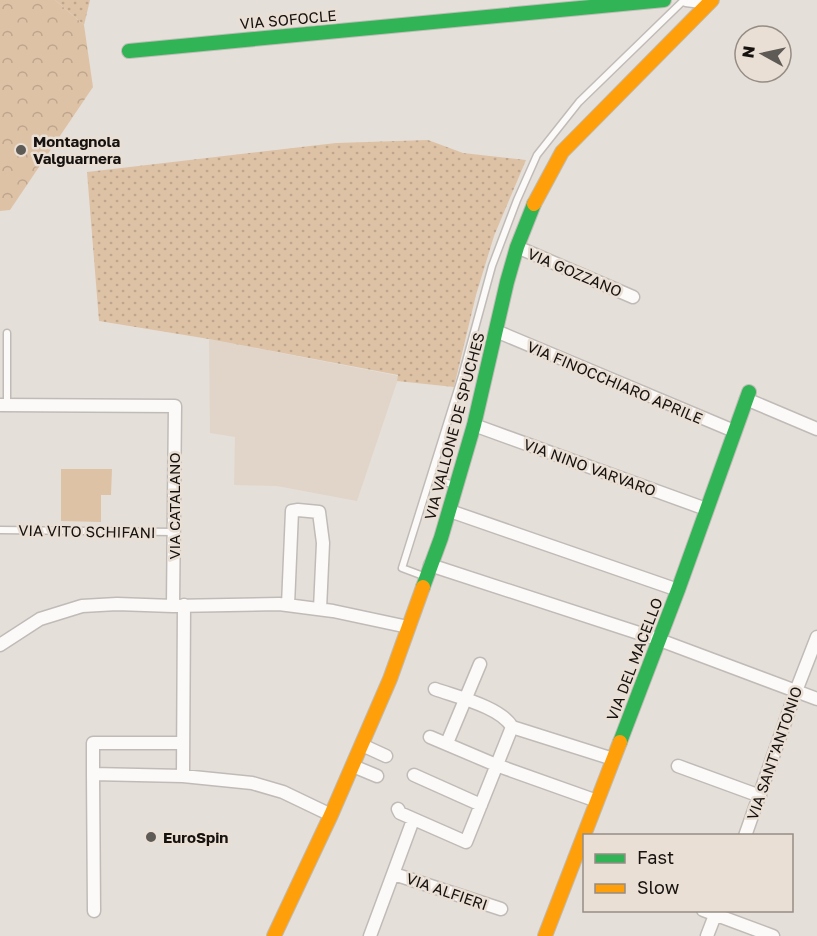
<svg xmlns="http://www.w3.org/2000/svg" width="817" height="936" viewBox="0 0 817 936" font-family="'Golos Text',sans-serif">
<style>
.built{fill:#e1d5c9}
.grass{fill:url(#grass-dots)}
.forest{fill:url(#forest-crowns)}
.green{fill:#dec2a6}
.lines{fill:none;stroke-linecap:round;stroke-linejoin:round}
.lane-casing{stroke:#c0bbb7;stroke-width:9}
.street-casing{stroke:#c0bbb7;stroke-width:15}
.fast-casing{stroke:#c0bbb7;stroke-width:16}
.slow-casing{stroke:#c0bbb7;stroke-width:16}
.lane{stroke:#fbfaf9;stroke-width:6}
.street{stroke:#fbfaf9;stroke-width:12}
.fast{stroke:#30b455;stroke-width:14}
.slow{stroke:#ff9f0a;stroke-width:14}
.poi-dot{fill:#5e5a56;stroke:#eadfd4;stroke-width:2}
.labels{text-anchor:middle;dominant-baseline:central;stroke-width:5;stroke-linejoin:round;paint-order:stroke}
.street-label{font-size:15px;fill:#16120f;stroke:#eadfd4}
.poi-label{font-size:15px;font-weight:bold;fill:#16120f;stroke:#eadfd4;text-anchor:start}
</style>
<defs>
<pattern id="grass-dots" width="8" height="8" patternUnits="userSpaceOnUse" patternTransform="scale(1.5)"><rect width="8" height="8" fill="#dec2a6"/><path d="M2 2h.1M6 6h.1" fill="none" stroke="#bea68e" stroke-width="1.8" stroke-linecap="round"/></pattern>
<pattern id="forest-crowns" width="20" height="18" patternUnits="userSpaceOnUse" patternTransform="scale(1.5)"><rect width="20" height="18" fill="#dec2a6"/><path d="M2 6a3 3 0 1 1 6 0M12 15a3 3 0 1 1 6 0" fill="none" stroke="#bea68e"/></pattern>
</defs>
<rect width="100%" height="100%" fill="#e5dfd9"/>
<path class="built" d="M209,339l190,37 -42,125 -80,-15 -43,-1 1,-48 -25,-4z"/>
<path class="grass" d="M55,0h35l-6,25z
M428,140l35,13 63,7 -32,76 -18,59 -22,92 -57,-6 1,-6 -189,-36 -110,-18 -12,-149 249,-29z"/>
<path class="forest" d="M0,0h55l29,25 9,62 -83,123 -10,1z"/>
<path class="green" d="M61,469h51l-1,26h-10v27l-40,-1z"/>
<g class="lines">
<defs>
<path id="lane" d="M7,405v-72
M432,478l22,7
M0,530l174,2
M426,577l-24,-9 60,-192 30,-110 25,-66 20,-45 42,-53 105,-102"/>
<path id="street" d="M686,0l23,3
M517,247l116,50
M496,331l238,100
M746,399l71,30
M0,405l175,1 -2,200
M474,425l232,84
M450,511l228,79
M430,565l227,74 160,60
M288,605l4,-94 6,-1 21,2 4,31 -3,66
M0,645l40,-26 42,-13 35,-2 56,2 106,-2 54,7 75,16
M435,689c22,8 66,18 77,38l101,32
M430,737l66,28 101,36
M447,743l33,-79
M362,745l24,11
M353,766l24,10
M678,766l82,30
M93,774v-31h90
M414,775l67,30
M183,776l1,-171
M398,809l2,4 66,29 46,-115
M745,836l51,-145 21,-54
M394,874l107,35
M703,910l70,26
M94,911l-1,-137 90,2 69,7 31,9 48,23
M370,936l43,-116
M707,936l10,-26"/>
<path id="fast" d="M129,51l535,-51
M423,587l18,-49 33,-113 33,-143 10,-35 17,-43
M620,742l58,-152 71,-198"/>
<path id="slow" d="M534,204l28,-52 150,-152
M274,936l57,-121 59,-136 33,-92
M545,936l75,-194"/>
</defs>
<use href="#lane" class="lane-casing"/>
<use href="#street" class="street-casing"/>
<use href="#fast" class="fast-casing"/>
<use href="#slow" class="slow-casing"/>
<use href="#lane" class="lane"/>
<use href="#street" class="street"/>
<use href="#fast" class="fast"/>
<use href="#slow" class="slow"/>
</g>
<g class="poi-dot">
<circle cx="21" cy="150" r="6"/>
<circle cx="151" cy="837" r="6"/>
</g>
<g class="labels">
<g class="street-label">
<text transform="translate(288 19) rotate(-5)">VIA SOFOCLE</text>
<text transform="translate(575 272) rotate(23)">VIA GOZZANO</text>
<text transform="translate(615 382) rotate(23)">VIA FINOCCHIARO APRILE</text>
<text transform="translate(454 426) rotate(-75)">VIA VALLONE DE SPUCHES</text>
<text transform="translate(590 467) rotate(20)">VIA NINO VARVARO</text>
<text transform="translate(174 506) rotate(-90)">VIA CATALANO</text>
<text transform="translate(87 531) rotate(1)">VIA VITO SCHIFANI</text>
<text transform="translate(634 659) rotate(-69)">VIA DEL MACELLO</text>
<text transform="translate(774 753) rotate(-71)">VIA SANT'ANTONIO</text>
<text transform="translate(447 891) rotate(19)">VIA ALFIERI</text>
</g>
<g class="poi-label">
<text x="33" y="141">Montagnola<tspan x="33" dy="17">Valguarnera</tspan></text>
<text x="163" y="837">EuroSpin</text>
</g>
</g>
<rect x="583" y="834" width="210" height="78" fill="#eadfd4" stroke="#958d85" stroke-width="1.5"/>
<rect x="595" y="854" width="30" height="9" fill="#30b455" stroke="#958d85" stroke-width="1.5"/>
<text x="637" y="864" font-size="18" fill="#16120f">Fast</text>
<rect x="595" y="884" width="30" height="9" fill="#ff9f0a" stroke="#958d85" stroke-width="1.5"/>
<text x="637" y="894" font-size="18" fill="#16120f">Slow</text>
<g transform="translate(763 54) rotate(278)"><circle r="28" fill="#eadfd4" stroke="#958d85" stroke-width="1.5"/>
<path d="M0-4.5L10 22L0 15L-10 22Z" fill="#5e5a56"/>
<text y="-9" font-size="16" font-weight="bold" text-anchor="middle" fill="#16120f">N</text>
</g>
</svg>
